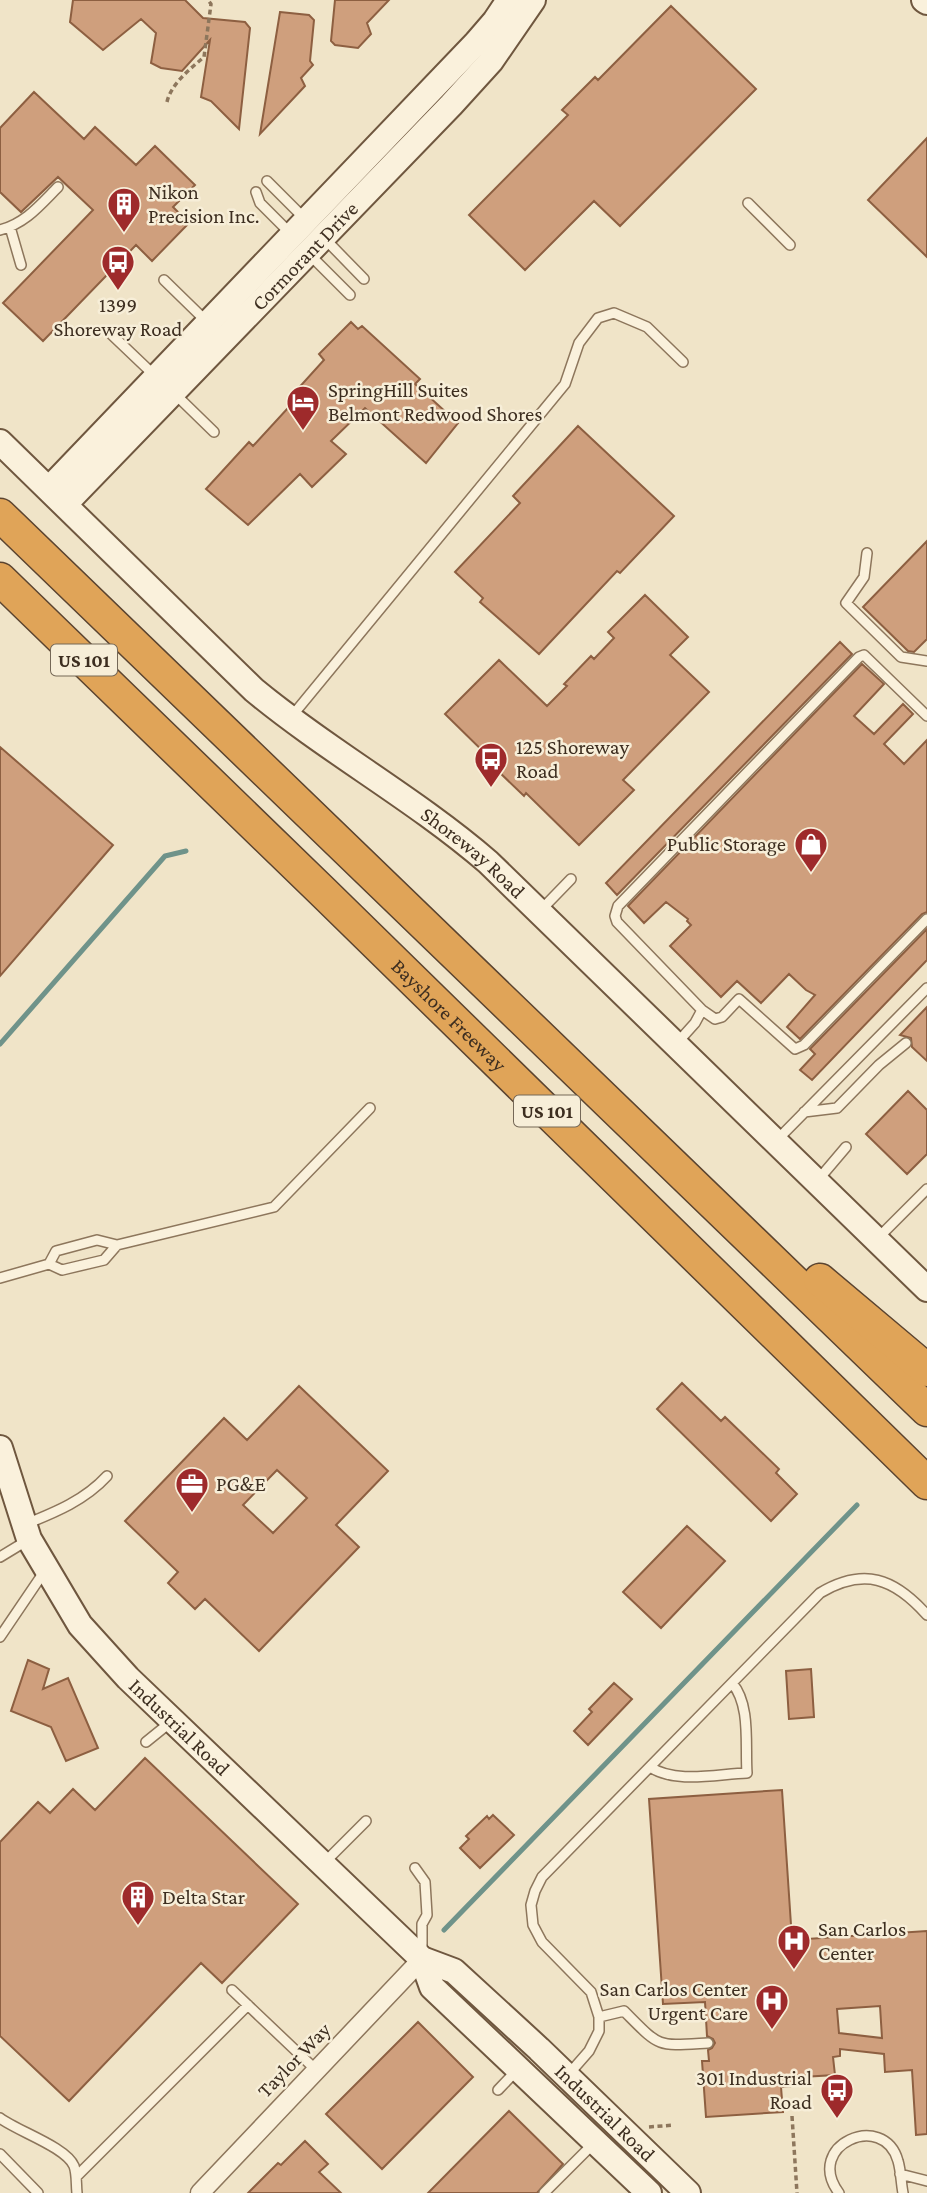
<svg xmlns="http://www.w3.org/2000/svg" width="927" height="2193" viewBox="0 0 927 2193" font-family="'Crimson Pro',serif">
<style>
.lines{fill:none;stroke-linecap:round;stroke-linejoin:round}
.stream{stroke:#6f938a;stroke-width:5}
.building{fill:#cf9f7d;stroke:#8d5f41;stroke-width:2;fill-rule:evenodd}
.lane-casing{stroke:#8d765c;stroke-width:12}
.street-casing{stroke:#8d765c;stroke-width:21}
.secondary-casing{stroke:#6f573f;stroke-width:28}
.highway-casing{stroke:#5b4430;stroke-width:35}
.path{stroke:#8d765c;stroke-width:3.5;stroke-dasharray:5 3.5;stroke-linecap:butt}
.lane{stroke:#faf1dc;stroke-width:9}
.street{stroke:#faf1dc;stroke-width:18}
.secondary{stroke:#faf1dc;stroke-width:24}
.highway{stroke:#e0a458;stroke-width:32}
.labels{text-anchor:middle;dominant-baseline:central;stroke-width:5;stroke-linejoin:round;paint-order:stroke}
.shield{fill:#f7eed8;stroke:#756857;stroke-width:2}
.shield-label{font-size:19px;font-weight:bold;fill:#3d2e20}
.poi-label{font-size:21px;fill:#3d2e20;stroke:#f7eed8;text-anchor:start}
.street-label{font-size:21px;fill:#3d2e20;stroke:#f7eed8}
</style>
<rect width="100%" height="100%" fill="#f0e4c8"/>
<g class="lines">
<path class="stream" d="M0,1044l165,-188 21,-5
M444,1930l413,-425"/>
</g>
<path class="building" d="M73,0h112l18,18 42,4 5,6 -11,101 -28,-28 -10,-4 9,-57 -28,31 -21,-3 -10,-5 5,-30 -15,-14 -38,31 -33,-28z
M335,0h54l-22,23 4,11 -13,14 -23,-3 -4,-4z
M671,6l85,83 -136,137 -26,-25 -69,69 -56,-55 99,-100 -6,-5 33,-33 3,3z
M280,12l29,3 5,5 -4,41 3,4 -12,13 4,8 -45,48z
M34,92l50,47 11,-12 41,38 19,-19 40,39 -22,22 16,16 -37,38 -16,-16 -93,96 -40,-38 90,-93 -35,-33 -37,35 -21,-20v-64z
M927,138v119l-59,-57z
M351,322l7,7 4,-3 58,53 -5,5 43,39 -32,40 -61,-55 -34,33 15,13 -34,33 -12,-13 -52,51 -42,-36 43,-47 4,4 46,-50 -4,-4 29,-32 -5,-6z
M578,426l96,90 -54,57 -3,-2 -78,83 -59,-52 3,-4 -28,-26 65,-69 -7,-7z
M927,541v98l-13,13 -6,-1 -45,-44z
M645,595l43,42 -18,18 39,37 -86,88 11,10 -55,55 -53,-52 -2,3 -28,-27 2,-3 -53,-52 54,-54 48,46 20,-20 -3,-2 27,-28 3,3 20,-21 -6,-6z
M840,642l12,12 -235,241 -11,-12z
M862,664l22,20 -30,32 20,18 29,-30 10,10 -29,30 20,20 23,-24v172l-5,2 -122,125 -13,-12 28,-32 -9,-5 -17,-16 -28,29 -24,-22 -16,16 -51,-51 21,-21 -4,-4 1,-2 -22,-17 -22,21 -16,-17z
M0,747l113,98 -113,131z
M927,929v31l-115,120 -12,-10 15,-16 -5,-5z
M927,1007v54l-15,-14 -1,-9 -11,-3z
M908,1091l19,19v44l-20,20 -41,-40z
M682,1383l39,38 4,-4 54,52 -3,4 21,21 -26,27 -114,-112z
M299,1386l89,85 -52,54 23,22 -100,104 -54,-52 -10,10 -27,-26 10,-11 -53,-51 99,-103 23,22zM277,1470l30,28 -34,35 -30,-28z
M687,1526l38,35 -64,67 -38,-36z
M28,1660l21,9 -6,20 25,-11 30,70 -32,13 -15,-34 -40,-16z
M811,1669l3,48 -25,2 -3,-48z
M614,1683l18,16 -44,46 -14,-14 18,-19 -3,-3z
M145,1758l153,146 -76,79 -21,-20 -132,138 -69,-65v-194l38,-40 12,11 23,-24 22,21z
M782,1790l10,150 135,-9v203l-11,1 -4,-65 -27,2 -1,-18 -44,-5v7l-7,1 2,18 -33,2v8l-21,2 2,25 -77,5 -4,-56h7l-1,-11 4,-2 3,-5 -2,-4 -6,-3 -2,-34 -42,2 -14,-205zM880,2006l2,32 -43,-5 -2,-24z
M493,1815l21,20 -34,33 -20,-20 9,-9 -3,-3 21,-20 2,3z
M418,2022l55,55 -91,92 -56,-55z
M509,2111l54,53 -26,29h-109z
M305,2141l23,23 -9,8 22,21h-93l30,-30 3,2z"/>
<g class="lines">
<defs>
<path id="lane" d="M267,181l37,37
M256,192l4,11 30,30
M748,203l42,42
M10,227l11,38
M0,230c26,-7 40,-25 58,-43
M324,238l40,41
M309,254l41,41
M164,280l42,41
M112,335l42,40
M175,394l39,38
M867,553l-3,24 -18,26 55,54 26,4
M292,716l273,-332 14,-41 19,-25 16,-5 33,14 36,35
M927,716l-63,-61 -5,2 -241,249 -3,10 2,6 85,88 13,9 7,-2 17,-18 56,50 9,-4 123,-126
M540,911l31,-32
M677,1043l18,-20 7,-13
M804,1112l33,-4 42,-43 27,-22
M777,1140l150,-152
M818,1180l28,-33
M879,1237l48,-48
M117,1245l-13,15 -42,10 -13,-6 7,-13 41,-11 20,5 157,-38 96,-99
M0,1278l49,-14
M26,1524c30,-12 59,-24 81,-48
M0,1557l28,-17
M0,1637l44,-65
M146,1742l26,-21
M650,1767c26,17 67,7 97,6 -2,-28 4,-68 -15,-90
M325,1862l41,-41
M415,1868l10,14 2,33 -5,9v30
M232,1990l83,79
M599,2017l25,-6c37,37 31,35 84,32
M568,2075l21,-24 10,-20v-14l-8,-25 -49,-50 -9,-17 -2,-20 4,-14 7,-14 278,-284c44,-26 74,-15 107,22
M498,2090l20,-21
M0,2118c17,13 66,29 74,48 3,8 2,18 3,27
M0,2154l38,39
M900,2174l27,7
M76,2177l172,-172
M544,2193l51,-51
M839,2193c-36,-48 45,-83 59,-32 3,10 3,22 5,32"/>
<path id="street" d="M200,2193l222,-234"/>
<g id="secondary">
<path d="M924,0l3,2"/>
<path id="s1" d="M0,442l254,248c75,62 161,109 234,172l439,427"/>
<path d="M49,489l427,-446 19,-22 14,-21"/>
<path id="s2" d="M65,504l386,-399 40,-44 42,-61"/>
<path id="s3" d="M0,1448l29,91 51,86 48,53 294,281 32,12 85,78 149,144"/>
<path d="M422,1959l10,28 217,206"/>
</g>
<g id="highway">
<path d="M0,515l927,895"/>
<path id="s4" d="M0,579l324,314 603,590"/>
<path d="M820,1280l107,90"/>
</g>
</defs>
<use href="#lane" class="lane-casing"/>
<use href="#street" class="street-casing"/>
<use href="#secondary" class="secondary-casing"/>
<use href="#highway" class="highway-casing"/>
<path class="path" d="M167,102c4,-18 23,-33 37,-45l7,-53 -3,-4
M792,2116l5,77
M649,2127l25,-2"/>
<use href="#lane" class="lane"/>
<use href="#street" class="street"/>
<use href="#secondary" class="secondary"/>
<use href="#highway" class="highway"/>
</g>
<defs>
<symbol id="building-pin" viewBox="-11 -11 22 30"><path d="M0 17L-7.5 6A9.5 9.5 0 1 1 7.5 6Z" fill="#9e2a2b" stroke="#f7eed8"/><path d="M-4-6H4V6H1V3H-1V6H-4ZM-2.5-4.3h1.7v1.8h-1.7ZM.8-4.3h1.7v1.8H.8ZM-2.5-1h1.7V.8h-1.7ZM.8-1h1.7V.8H.8Z" fill="#fff"/></symbol>
<symbol id="bus-pin" viewBox="-11 -11 22 30"><path d="M0 17L-7.5 6A9.5 9.5 0 1 1 7.5 6Z" fill="#9e2a2b" stroke="#f7eed8"/><path d="M-5-6H5V4H4V6H2V4H-2V6H-4V4H-5ZM-3.5-4V0h7V-4ZM-3.5 1.2v1.5H-2V1.2ZM2 1.2v1.5H3.5V1.2Z" fill="#fff"/></symbol>
<symbol id="hotel-pin" viewBox="-11 -11 22 30"><path d="M0 17L-7.5 6A9.5 9.5 0 1 1 7.5 6Z" fill="#9e2a2b" stroke="#f7eed8"/><path d="M-6-4.5h1.5V1H6V5H4.5V3h-9V5H-6ZM-4 0a1.8 1.8 0 1 1 3.6 0ZM.5 0V-2.5h3Q6-2.5 6 0Z" fill="#fff"/></symbol>
<symbol id="shop-pin" viewBox="-11 -11 22 30"><path d="M0 17L-7.5 6A9.5 9.5 0 1 1 7.5 6Z" fill="#9e2a2b" stroke="#f7eed8"/><path d="M-5-2.5h2.3a2.7 3.5 0 0 1 5.4 0H5L5.5 6h-11ZM-1.5-2.5h3a1.5 2.3 0 0 0-3 0Z" fill="#fff"/></symbol>
<symbol id="office-pin" viewBox="-11 -11 22 30"><path d="M0 17L-7.5 6A9.5 9.5 0 1 1 7.5 6Z" fill="#9e2a2b" stroke="#f7eed8"/><path d="M-6-3h4V-5.5h4V-3h4V5H-6ZM-1-4.5V-3h2v-1.5ZM-6 0V1H6V0Z" fill="#fff"/></symbol>
<symbol id="hospital-pin" viewBox="-11 -11 22 30"><path d="M0 17L-7.5 6A9.5 9.5 0 1 1 7.5 6Z" fill="#9e2a2b" stroke="#f7eed8"/><path d="M-5-5h3v3.5h4V-5h3V5h-3V1.5h-4V5h-3Z" fill="#fff"/></symbol>
</defs>
<g fill-rule="evenodd">
<use href="#building-pin" x="105" y="185" width="38" height="52"/>
<use href="#bus-pin" x="99" y="243" width="38" height="52"/>
<use href="#hotel-pin" x="284" y="383" width="38" height="52"/>
<use href="#bus-pin" x="472" y="740" width="38" height="52"/>
<use href="#shop-pin" x="792" y="825" width="38" height="52"/>
<use href="#office-pin" x="173" y="1465" width="38" height="52"/>
<use href="#building-pin" x="119" y="1878" width="38" height="52"/>
<use href="#hospital-pin" x="775" y="1922" width="38" height="52"/>
<use href="#hospital-pin" x="753" y="1982" width="38" height="52"/>
<use href="#bus-pin" x="818" y="2071" width="38" height="52"/>
</g>
<g class="labels">
<g class="shield">
<rect x="51" y="644.5" width="66" height="31" rx="5"/>
<rect x="514" y="1095.5" width="66" height="31" rx="5"/>
</g>
<g class="shield-label">
<text x="84" y="660">US 101</text>
<text x="547" y="1111">US 101</text>
</g>
<g class="poi-label">
<text x="148" y="192">Nikon<tspan x="148" dy="24">Precision Inc.</tspan></text>
<text x="118" y="305" text-anchor="middle">1399<tspan x="118" dy="24">Shoreway Road</tspan></text>
<text x="328" y="390">SpringHill Suites<tspan x="328" dy="24">Belmont Redwood Shores</tspan></text>
<text x="516" y="747">125 Shoreway<tspan x="516" dy="24">Road</tspan></text>
<text x="786" y="844" text-anchor="end">Public Storage</text>
<text x="216" y="1484">PG&amp;E</text>
<text x="162" y="1897">Delta Star</text>
<text x="818" y="1929">San Carlos<tspan x="818" dy="24">Center</tspan></text>
<text x="748" y="1989" text-anchor="end">San Carlos Center<tspan x="748" dy="24">Urgent Care</tspan></text>
<text x="812" y="2078" text-anchor="end">301 Industrial<tspan x="812" dy="24">Road</tspan></text>
</g>
<g class="street-label">
<text stroke="none"><textPath href="#s2" startOffset="345">Cormorant Drive</textPath></text>
<text stroke="none"><textPath href="#s1" startOffset="628">Shoreway Road</textPath></text>
<text stroke="none"><textPath href="#s4" startOffset="626">Bayshore Freeway</textPath></text>
<text stroke="none"><textPath href="#s3" startOffset="338">Industrial Road</textPath></text>
<text transform="translate(294 2060) rotate(-46)">Taylor Way</text>
<text stroke="none"><textPath href="#s3" startOffset="915">Industrial Road</textPath></text>
</g>
</g>
</svg>
